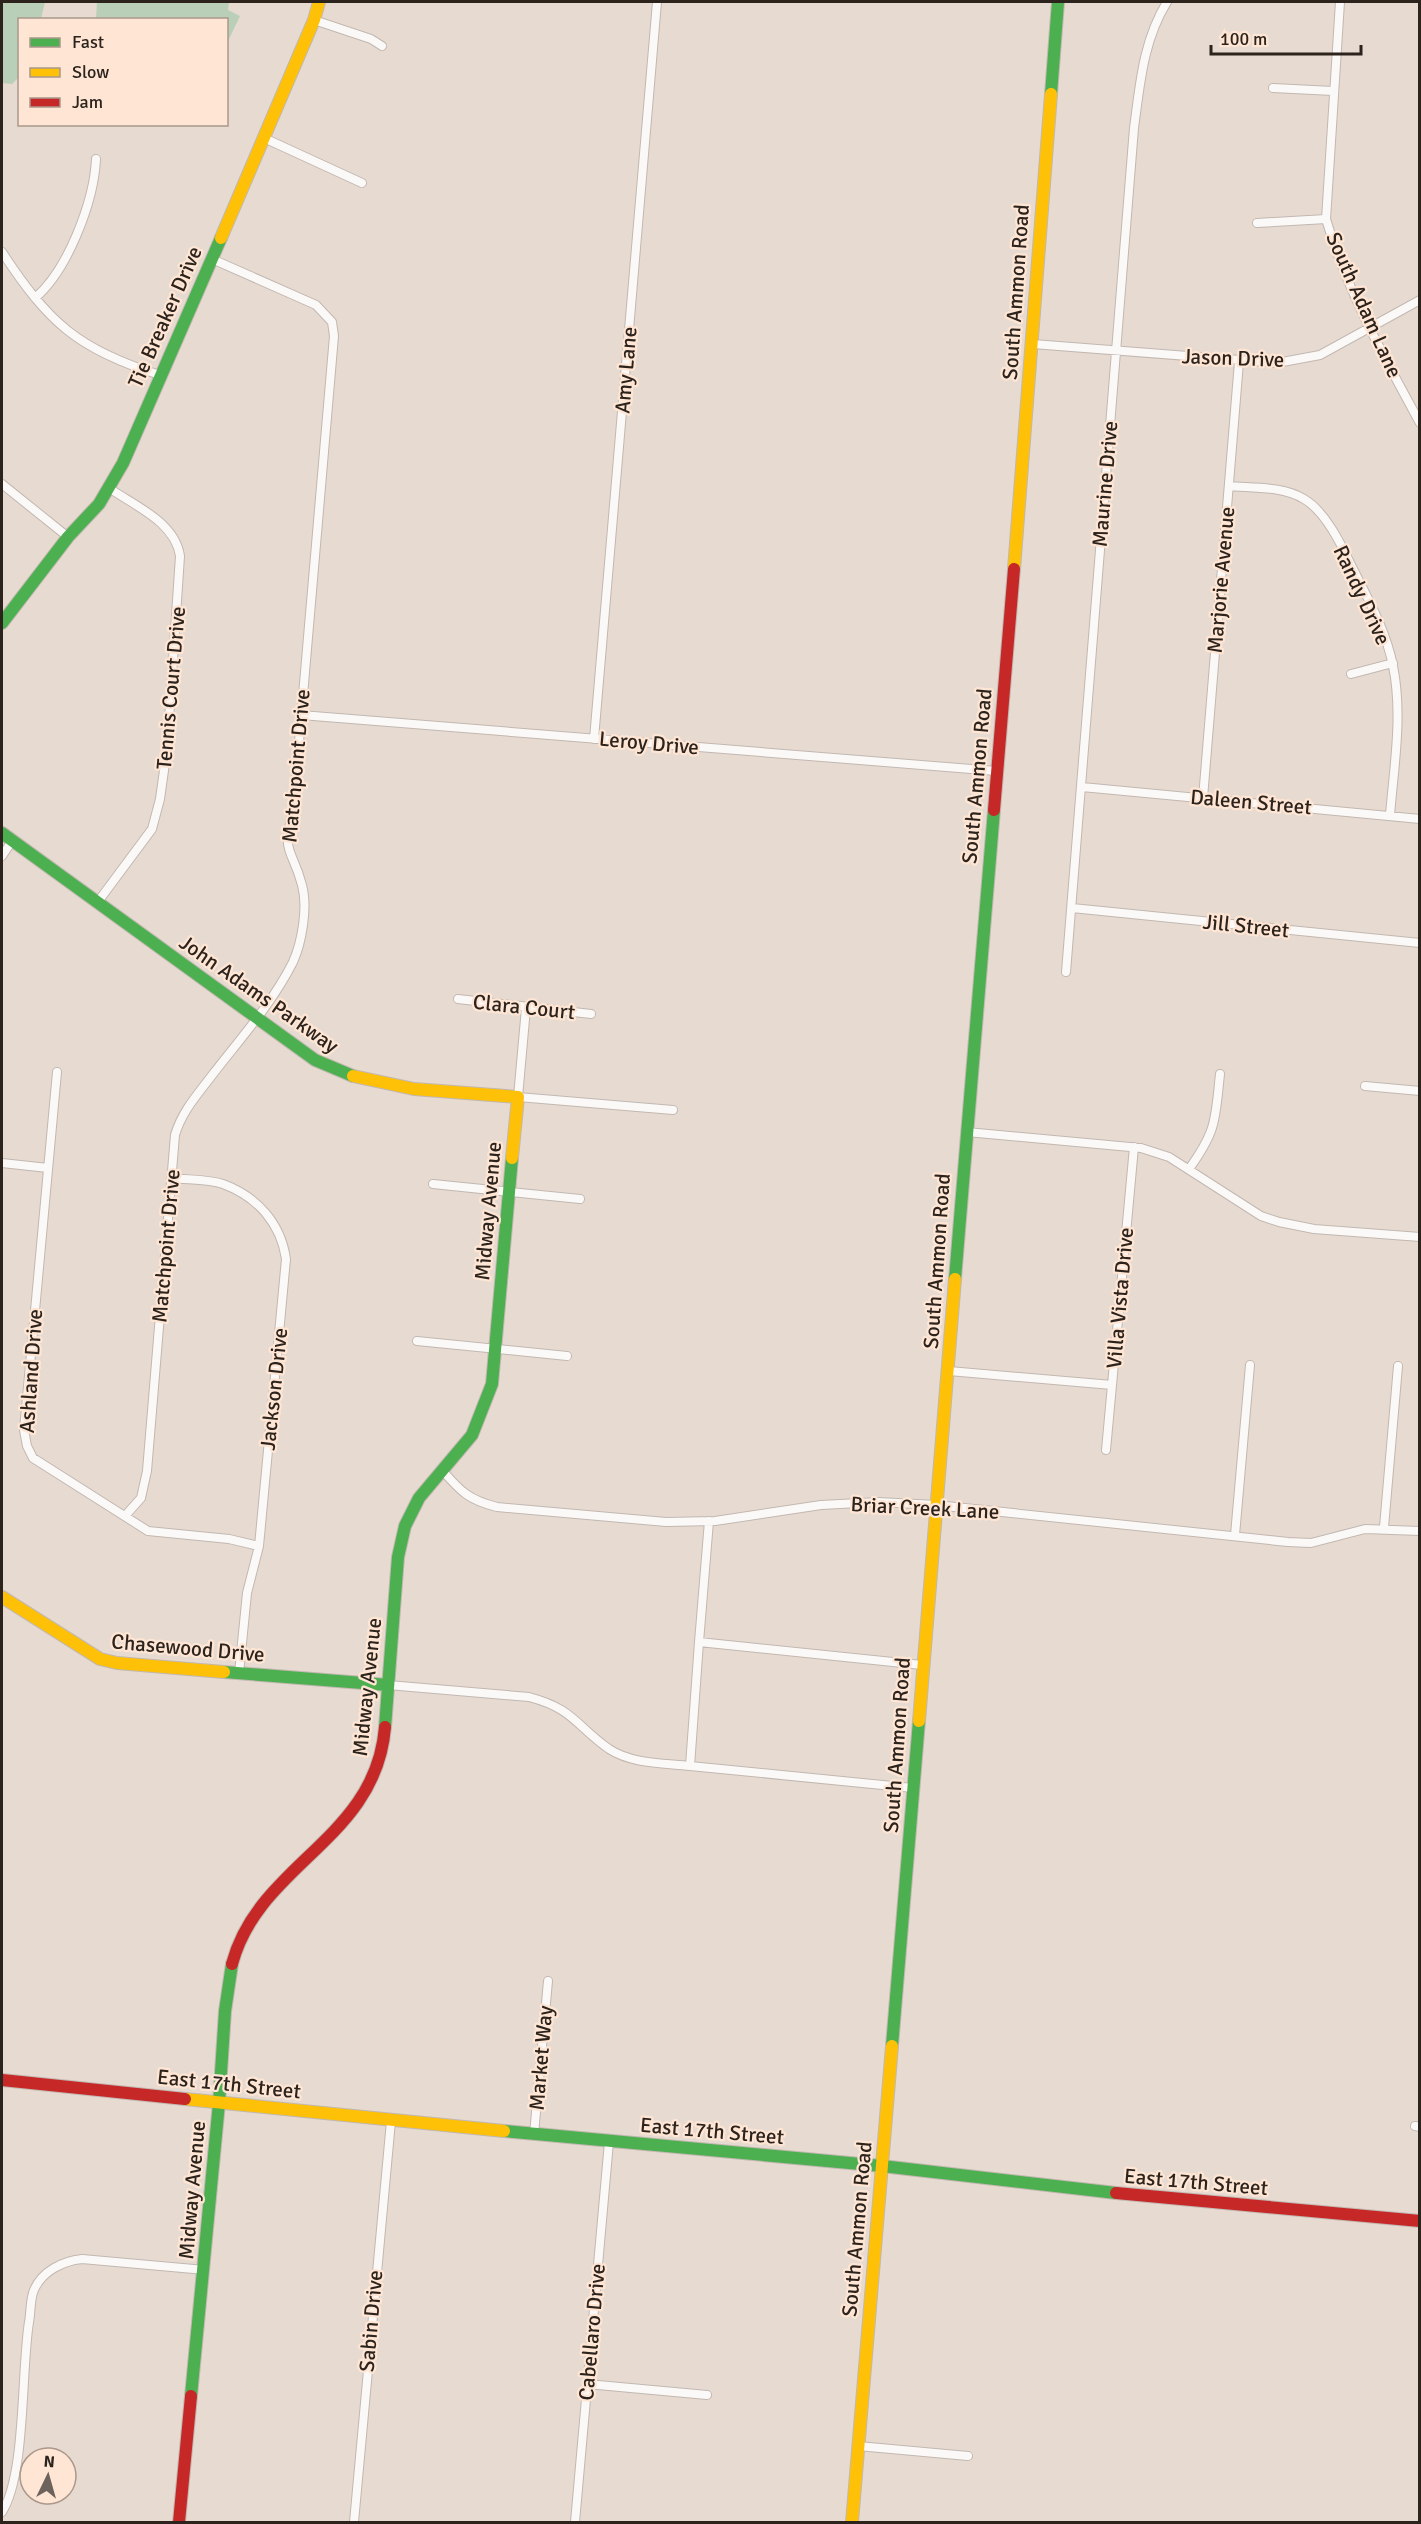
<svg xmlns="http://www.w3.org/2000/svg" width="1421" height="2524" viewBox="0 0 1421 2524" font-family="Signika,sans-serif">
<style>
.green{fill:#b9cfb7}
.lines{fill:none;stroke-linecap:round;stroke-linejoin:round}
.street-casing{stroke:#c2b8b1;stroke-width:10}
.fast-casing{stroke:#c2b8b1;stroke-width:14}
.slow-casing{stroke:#c2b8b1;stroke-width:14}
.jam-casing{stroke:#c2b8b1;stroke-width:14}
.street{stroke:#fbf9f8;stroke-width:8}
.fast{stroke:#4caf50;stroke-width:12}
.slow{stroke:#ffc107;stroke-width:12}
.jam{stroke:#c62828;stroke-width:12}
.labels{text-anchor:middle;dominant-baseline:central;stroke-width:4.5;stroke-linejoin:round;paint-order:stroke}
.street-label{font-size:21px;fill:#2c231d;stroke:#ffe6d4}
</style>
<rect width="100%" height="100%" fill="#e7dad1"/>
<path class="green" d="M2,2h43l-4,17 -21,1 -1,57 -7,7 -10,-1z
M97,2h132l-1,8 12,6 -13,27 -1,-23 -130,-1z"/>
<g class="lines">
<defs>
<path id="street" d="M1340,2l-14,217c21,72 58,138 94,204
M314,20l57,19 11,7
M1273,88l60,3
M264,138l98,45
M1257,223l69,-4
M2,252c46,70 76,98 158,123
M35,298c33,-28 59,-97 61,-139
M1033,344l244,19 43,-8 100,-55
M2,484l66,53
M1229,486c24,2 54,0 75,13 21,12 37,45 47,66 16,32 35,65 42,101 10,49 1,100 -3,149
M1351,674l42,-11
M301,715l695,56
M594,739l63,-737
M1082,787l338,32
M1203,798l36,-436
M2,856l10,-15
M97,903l55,-74 8,-30 7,-50 13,-193c-5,-34 -45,-50 -71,-68
M1072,908l348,35
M1066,972l68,-844c6,-44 9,-87 33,-126
M458,999l133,15
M526,1008l-8,89 155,13
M57,1072l-33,358 3,16 6,12 115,73 81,8 30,7
M1365,1086l55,5
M967,1132l174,16 28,9 92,59 18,6 35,7 106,8
M2,1163l46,5
M1189,1169c28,-39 26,-49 31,-95
M172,1178c15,2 36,1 51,6 35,13 58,40 63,75l-27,287 -12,47 -8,80
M433,1184l147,15
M417,1341l150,15
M949,1371l163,14
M1106,1450l28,-303
M442,1470c19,22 27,30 55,37l169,15 49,-1 106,-16 57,-3 58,3 352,37 23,1 54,-14 55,2
M125,1516l16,-18 6,-27 28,-336c7,-24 23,-41 38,-61 28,-36 60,-72 80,-112 9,-20 15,-55 9,-77 -10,-38 -21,-30 -9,-74l41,-475 -2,-14 -16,-17 -104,-46
M709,1521l-10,121 223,23
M1384,1527l14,-161
M1235,1535l15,-170
M388,1685l141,12c45,12 46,28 80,52 23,15 54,14 81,17l9,-124
M690,1766l223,22
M1415,2126l5,1
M534,2134l14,-153
M587,2384l120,11
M858,2446l110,10
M2,2512c24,-38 19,-140 27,-190 2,-10 1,-23 5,-32 8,-19 29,-29 48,-31l123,11
M354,2522l37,-401
M575,2522l34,-380"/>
<path id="fast" d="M1051,94l7,-92
M2,623l66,-86 31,-33 24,-41 98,-225
M2,833l313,227 38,16
M955,1279l39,-469
M224,1672l164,13
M385,1727l13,-170 7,-31 14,-28 53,-63 20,-51 20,-226
M892,2046l27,-325
M504,2131l378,35 234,27
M191,2396l28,-293 6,-92 7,-47"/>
<path id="slow" d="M221,238l93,-218 5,-18
M1014,569l37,-475
M353,1076l61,13 104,8 -6,61
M2,1597l98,62 17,4 107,9
M919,1721l36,-442
M185,2099l319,32
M852,2522l40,-476"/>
<path id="jam" d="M994,810l20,-241
M232,1964c27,-101 144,-124 153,-237
M2,2080l183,19
M1116,2193l304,28
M179,2522l12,-126"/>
</defs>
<use href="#street" class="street-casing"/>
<use href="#fast" class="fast-casing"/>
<use href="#slow" class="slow-casing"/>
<use href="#jam" class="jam-casing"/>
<use href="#street" class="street"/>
<use href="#fast" class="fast"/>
<use href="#slow" class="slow"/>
<use href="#jam" class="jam"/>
</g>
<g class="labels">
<g class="street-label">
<text transform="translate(1016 292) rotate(-86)">South Ammon Road</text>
<text transform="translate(1364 305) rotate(66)">South Adam Lane</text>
<text transform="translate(165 317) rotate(-66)">Tie Breaker Drive</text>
<text transform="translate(1233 358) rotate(2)">Jason Drive</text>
<text transform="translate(626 370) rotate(-85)">Amy Lane</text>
<text transform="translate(1105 484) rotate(-85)">Maurine Drive</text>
<text transform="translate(1221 580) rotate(-85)">Marjorie Avenue</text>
<text transform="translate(1362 595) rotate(65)">Randy Drive</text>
<text transform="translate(171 688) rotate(-85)">Tennis Court Drive</text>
<text transform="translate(649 743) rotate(5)">Leroy Drive</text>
<text transform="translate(296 766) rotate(-85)">Matchpoint Drive</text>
<text transform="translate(977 776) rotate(-85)">South Ammon Road</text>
<text transform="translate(1251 802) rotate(5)">Daleen Street</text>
<text transform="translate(1246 926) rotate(6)">Jill Street</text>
<text transform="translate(259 994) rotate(35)">John Adams Parkway</text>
<text transform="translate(524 1007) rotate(6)">Clara Court</text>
<text transform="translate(488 1211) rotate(-85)">Midway Avenue</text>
<text transform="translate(166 1246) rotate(-85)">Matchpoint Drive</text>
<text transform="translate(937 1261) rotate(-86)">South Ammon Road</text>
<text transform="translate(1120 1298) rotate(-85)">Villa Vista Drive</text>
<text transform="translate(31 1371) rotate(-86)">Ashland Drive</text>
<text transform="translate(274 1389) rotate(-84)">Jackson Drive</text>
<text transform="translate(925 1508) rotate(3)">Briar Creek Lane</text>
<text transform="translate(188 1648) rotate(5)">Chasewood Drive</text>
<text transform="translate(367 1687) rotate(-84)">Midway Avenue</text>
<text transform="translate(897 1745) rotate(-86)">South Ammon Road</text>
<text transform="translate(541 2058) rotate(-85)">Market Way</text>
<text transform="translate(229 2084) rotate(6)">East 17th Street</text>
<text transform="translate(712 2131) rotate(5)">East 17th Street</text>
<text transform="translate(1196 2182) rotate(5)">East 17th Street</text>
<text transform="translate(192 2190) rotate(-85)">Midway Avenue</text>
<text transform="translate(857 2229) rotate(-85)">South Ammon Road</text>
<text transform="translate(371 2321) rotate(-85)">Sabin Drive</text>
<text transform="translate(592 2332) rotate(-85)">Cabellaro Drive</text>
</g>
</g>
<rect width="1421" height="2524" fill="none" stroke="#2c231d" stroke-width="6"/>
<rect x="18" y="18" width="210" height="108" fill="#ffe6d4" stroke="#ab988b" stroke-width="1.5"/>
<rect x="30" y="38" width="30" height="9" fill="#4caf50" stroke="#ab988b" stroke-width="1.5"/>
<text x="72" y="48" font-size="18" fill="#2c231d">Fast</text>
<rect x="30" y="68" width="30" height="9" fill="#ffc107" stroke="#ab988b" stroke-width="1.5"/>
<text x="72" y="78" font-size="18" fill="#2c231d">Slow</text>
<rect x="30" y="98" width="30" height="9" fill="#c62828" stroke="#ab988b" stroke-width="1.5"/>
<text x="72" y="108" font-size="18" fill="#2c231d">Jam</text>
<g transform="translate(48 2476) rotate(5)"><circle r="28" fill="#ffe6d4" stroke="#ab988b" stroke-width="1.5"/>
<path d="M0-4.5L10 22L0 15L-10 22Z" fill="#6d635c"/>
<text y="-9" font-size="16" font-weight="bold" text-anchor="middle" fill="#2c231d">N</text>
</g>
<path d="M1211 45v9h150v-9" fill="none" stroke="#2c231d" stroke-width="3"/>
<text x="1220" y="45" font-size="18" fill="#2c231d" stroke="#ffe6d4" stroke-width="4.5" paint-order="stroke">100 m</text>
</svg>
